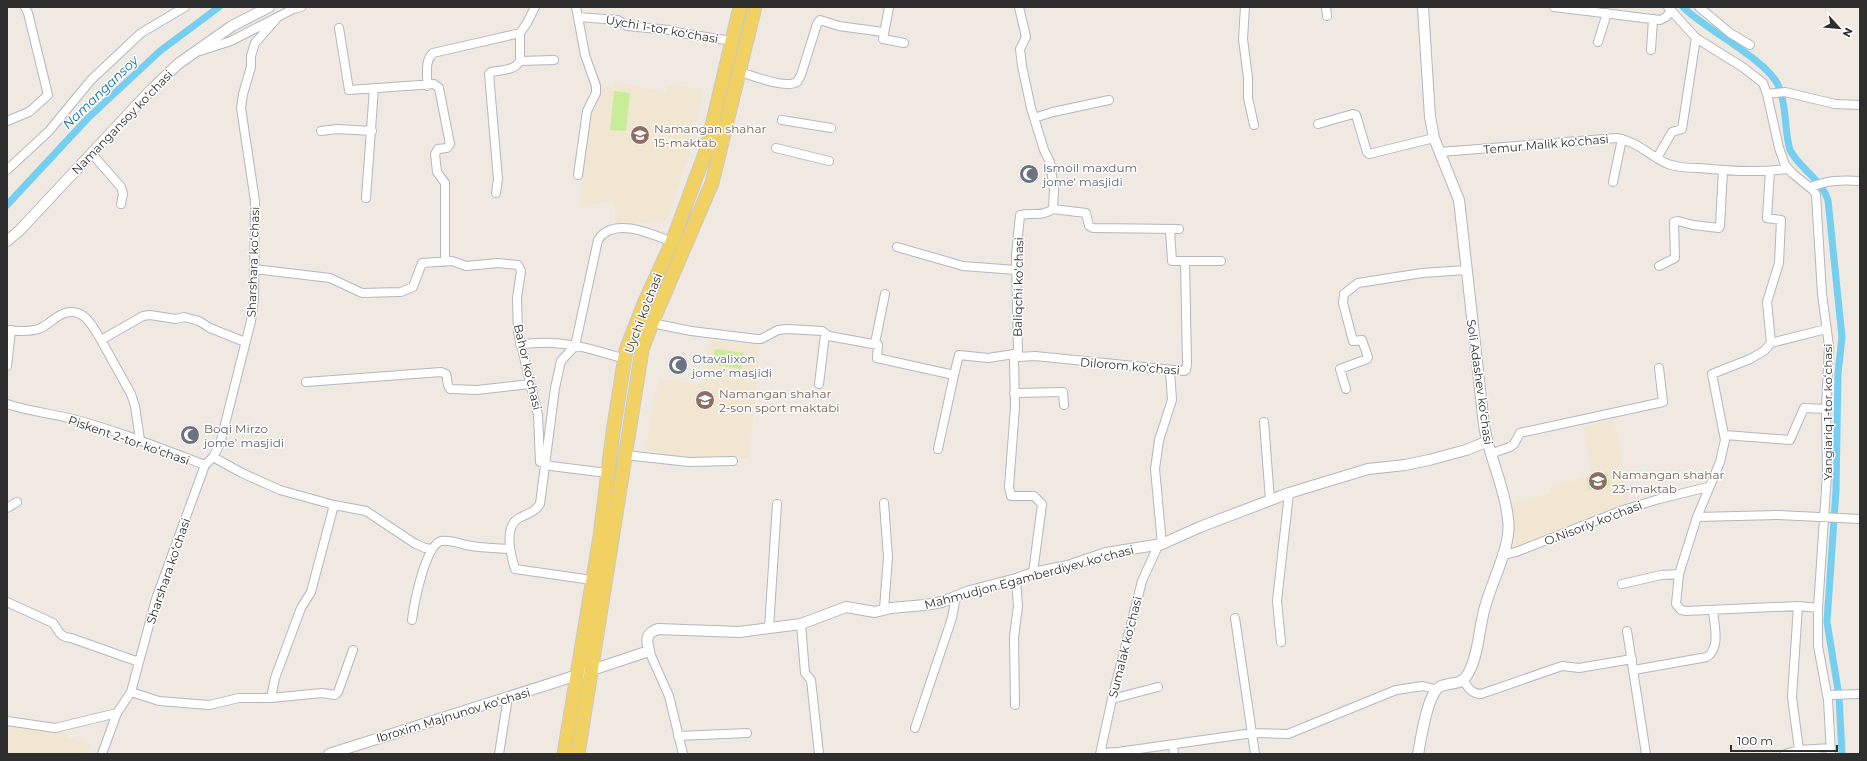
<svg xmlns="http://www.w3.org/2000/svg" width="1867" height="761" viewBox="0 0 1867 761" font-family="Montserrat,sans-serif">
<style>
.education{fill:#f0e6d1}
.pitch{fill:#c9ec9a}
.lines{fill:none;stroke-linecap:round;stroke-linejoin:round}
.canal{stroke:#75cff0;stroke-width:7}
.minor-casing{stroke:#b4b7c1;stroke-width:10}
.tertiary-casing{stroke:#b4b7c1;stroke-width:12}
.primary-casing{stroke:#c9c9c9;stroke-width:15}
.minor{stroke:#fff;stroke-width:8}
.tertiary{stroke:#fff;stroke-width:10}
.primary{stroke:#f2d163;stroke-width:13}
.labels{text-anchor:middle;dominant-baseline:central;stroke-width:3;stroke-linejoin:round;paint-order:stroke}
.street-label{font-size:12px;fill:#2e2e2e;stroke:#fff}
.education-label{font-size:12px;fill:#785e54;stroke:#fff;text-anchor:start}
.worship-label{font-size:12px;fill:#5b616d;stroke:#fff;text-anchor:start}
.water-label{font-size:13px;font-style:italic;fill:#0d6fa3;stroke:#fff}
</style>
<rect width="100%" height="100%" fill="#efe9e1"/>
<path class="education" d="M615,82l51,10 1,-7 36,4 -14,67 -23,64 -51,5v-17l-3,-8 -30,7 -1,-26 8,-67 10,-27h15z
M709,340l50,5 -5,69 -6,44 -47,2 -40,-3 1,-4 -17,-3 14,-71 43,6z
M1614,420l15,82 -114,47 -3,-46 38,-10v-6l43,-12 -10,-48z
M7,724l61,9 -1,4 23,7 -4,10h-79z"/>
<path class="pitch" d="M614,91l16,2 -4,38 -16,-1z
M715,349l29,4 -3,16 -29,-5z
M1607,473l3,12 -21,5 -3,-12z"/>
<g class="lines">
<path class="canal" d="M1683,7c24,24 85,53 96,80 8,19 5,43 11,63 10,19 31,29 38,50l14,137 -4,36 -2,117 -9,132 12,74 3,58
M7,205l81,-87 72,-67 59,-44"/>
<defs>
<path id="minor" d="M576,7l2,10 40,3 9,6 42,4 12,3 51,8
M889,7l-6,32 21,4
M1019,7l7,30 -6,12 2,17 9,42 13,42 6,12 4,27 -1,20c-11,8 -20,3 -33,6l-4,41 2,96 -4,6 1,49 -6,80 2,9h23l8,8 -9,69
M1245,7l-2,32 5,39v20l6,27
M1326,7l1,9
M1554,7l106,13 6,-3 5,-6
M1668,7l28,31 48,30 19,15 4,11 12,54 6,17 7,8 21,17 3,5 6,99 7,52 -3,63 1,65 -9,134v38l10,54 3,54
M1699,7l31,26 20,12
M578,17l7,38 11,31v7l-9,18 -9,64
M339,28l10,62 85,-6 5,4 11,56 -3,4 -9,1 -3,5 2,18 8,11v79
M1598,42l9,-29
M1651,50l2,-31
M200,51l31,-10 62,-32 8,-2
M520,61l34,-1
M740,72c14,4 45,17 57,10l4,-7 16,-51 3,-4 19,6 44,6
M427,86c1,-11 -3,-25 6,-33l87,-20 7,-10 8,-16
M1767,94l18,-2 50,12 25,1
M1034,118l19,-6 56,-12
M782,120l49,8
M7,121l22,-9 19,-17 -20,-82 -3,-6
M1318,124l35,-10 3,1 11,37 2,2 65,-16
M321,131l16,-2 35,2
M776,148l53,13
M1440,152l177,-14c22,4 32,18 51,26 10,4 21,4 31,4 29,3 59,5 88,1
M92,154l29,33 2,7 -2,10
M1657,158l15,-26 10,-3 14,-91
M7,170l42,-39 42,-51 50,-47 44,-26
M1770,171l-3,47 14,2 -2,43 -12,39 4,41
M1613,182l9,-43
M1811,187c17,-7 31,-7 49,-6
M496,193l2,-14 -9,-105 2,-2c10,-2 23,-1 29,-11v-28
M366,198l8,-110
M1053,209l33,4 3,13 4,2 86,1
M1170,230l2,31h49
M897,247l66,19 53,4
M1659,266l16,-8 -1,-36 4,-1 15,4 26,3 1,-2 3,-56
M254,269l76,9 32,15 39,-1 12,-5 9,-24 30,-2 14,5 32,-3 20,2 3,6 -4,27 1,34 20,83 2,47 11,4 56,7
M652,323l39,8 66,8h4l17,-9 10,-1 34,2 7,5 49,9 -1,13 77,17 5,-20 29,3 26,-4 4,3 17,-1 149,15 2,-1 1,-6 -2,-103
M7,330c9,1 22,2 31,-1 10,-3 17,-13 27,-16 19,-6 28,14 36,27l42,-24 7,-1 26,4 8,-2 15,4 11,7 35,14
M101,340l30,54 4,12 5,34
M875,343l10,-49
M520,344c11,0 21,-2 32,-1 25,1 49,9 73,16
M7,366l4,-36
M306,382l135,-10 5,2c2,4 0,11 4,15l27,1 53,-6
M819,384l6,-50
M1346,389l-6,-20 27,-10 1,-2 -6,-17 -9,1 -10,-38 1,-9 14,-11 64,-10 44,-3
M1014,393l49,-1 1,13
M7,404c21,7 41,9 62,14 47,12 91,30 136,47
M1264,422l6,78
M1725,435l65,5 14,-32 22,1
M938,449l16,-74
M1490,454l20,-7 4,-3 6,-11 143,-31 -4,-34
M625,455l64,7 44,-1
M213,457l29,16 38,17 54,15 32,6 48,32 11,5 7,1
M884,503l4,54 -4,52
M7,508l10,-6
M1697,517l81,-2 82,4
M1502,555l14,-3 107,-42 36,-11 49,-12
M592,580l-77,-11c-4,-13 -12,-42 4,-51 9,-5 15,-5 21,-14l15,-116 6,-27 14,-15 23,-106c15,-24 54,-6 74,2
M1622,584l39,-9 18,-1
M7,602l46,21c6,8 6,14 18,15l68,24
M1798,606l-6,91 7,53
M1818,608l-20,-2 -112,5 -5,-1 -5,-6 3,-30 18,-57 23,-55 5,-22 -13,-66 38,-15 14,-8 7,-8 55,-14
M1235,618l20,136
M412,620c2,-16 13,-74 29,-79 9,-2 22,4 31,5 12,2 24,2 37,3
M801,624l4,49 6,7 8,74
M769,628l8,-124
M1627,631l19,123
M1281,642l-4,-41 12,-108
M649,651l20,45 14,58
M1634,670l73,-13c14,-10 7,-32 6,-47
M1463,680c5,7 8,14 18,14l81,-28 17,2 53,-9
M131,692l28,9 50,4 30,-7h32l4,-20 26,-70 10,-16 23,-87
M1828,695l32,-1
M271,698l51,-5 13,2 3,-3 15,-42
M1112,699l46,-12
M1015,705l-1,-68 4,-31 -2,-27
M7,721l48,7 62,-15
M915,728l37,-110 4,-22
M678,736l69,-3
M1173,745l1,9
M1101,753l17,-1 135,-19 35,1 108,-44 27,-4 14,4
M102,754l15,-41 14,-21 25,-93 49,-134 8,-8 7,-13 31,-123 3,-22 1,-98 -14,-93 2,-14 8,-27v-11l4,-13 22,-25
M499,754l9,-57
M1100,754l12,-55 30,-118 15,-33 5,-4 -7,-75 4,-29 13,-40 -2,-29
M1785,754l14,-4 32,-2"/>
<path id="tertiary" d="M7,241l12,-10 131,-140 28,-27 54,-38 37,-19
M329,754l233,-74 87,-29c-3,-12 -3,-18 9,-22l81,3 62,-8 45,-17 29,5 16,-4 34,-3 17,-3 28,-11 46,-12 17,-6 35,-7 38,-13 56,-9 38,-17 89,-34 79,-24 37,-4 24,-5 37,-10 20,-8
M1418,754c3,-14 9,-62 23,-68 13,-5 20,1 28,-14 10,-19 10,-45 16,-65 7,-27 27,-61 23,-88 -3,-32 -19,-62 -24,-94l-25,-225 -25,-62 -4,-21 -7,-110"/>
<path id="primary" d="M564,754l36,-218 13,-104 13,-82 20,-51 26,-57 34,-91 34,-144
M578,754l64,-404 10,-27 60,-140 43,-176"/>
</defs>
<use href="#minor" class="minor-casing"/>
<use href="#tertiary" class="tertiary-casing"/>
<use href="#primary" class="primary-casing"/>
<use href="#minor" class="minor"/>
<use href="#tertiary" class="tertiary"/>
<use href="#primary" class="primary"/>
</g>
<defs>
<symbol id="school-disc" viewBox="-11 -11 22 22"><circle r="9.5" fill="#8d6e63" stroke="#fff"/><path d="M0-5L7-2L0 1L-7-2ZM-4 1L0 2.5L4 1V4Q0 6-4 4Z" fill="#fff"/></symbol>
<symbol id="mosque-disc" viewBox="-11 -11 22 22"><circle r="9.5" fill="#6b7280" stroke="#fff"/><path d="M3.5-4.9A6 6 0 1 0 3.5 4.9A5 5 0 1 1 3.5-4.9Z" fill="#fff"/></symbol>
</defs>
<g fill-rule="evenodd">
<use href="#school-disc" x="629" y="124" width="22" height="22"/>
<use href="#mosque-disc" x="1018" y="163" width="22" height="22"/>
<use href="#mosque-disc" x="667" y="354" width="22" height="22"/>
<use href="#school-disc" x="694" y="389" width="22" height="22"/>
<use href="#mosque-disc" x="179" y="424" width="22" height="22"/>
<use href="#school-disc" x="1587" y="470" width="22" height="22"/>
</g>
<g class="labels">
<g class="street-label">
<text transform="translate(662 29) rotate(10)">Uychi 1-tor koʻchasi</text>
<text transform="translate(122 122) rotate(-46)">Namangansoy koʻchasi</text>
<text transform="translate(1546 144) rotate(-5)">Temur Malik koʻchasi</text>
<text transform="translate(253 262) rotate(-88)">Sharshara koʻchasi</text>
<text transform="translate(1018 287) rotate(-89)">Baliqchi koʻchasi</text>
<text transform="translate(643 313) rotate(-69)">Uychi ko'chasi</text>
<text transform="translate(1130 366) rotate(5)">Dilorom koʻchasi</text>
<text transform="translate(528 367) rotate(77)">Bahor koʻchasi</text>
<text transform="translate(1480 382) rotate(82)">Soli Adashev ko'chasi</text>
<text transform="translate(1827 412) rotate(-90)">Yangiariq 1-tor koʻchasi</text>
<text transform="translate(129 440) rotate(19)">Piskent 2-tor koʻchasi</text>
<text transform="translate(1593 523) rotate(-21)">O.Nisoriy ko'chasi</text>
<text transform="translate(168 571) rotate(-71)">Sharshara koʻchasi</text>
<text transform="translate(1029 577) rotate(-15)">Mahmudjon Egamberdiyev koʻchasi</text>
<text transform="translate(1125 647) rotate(-76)">Sumalak koʻchasi</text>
<text transform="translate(453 715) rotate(-17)">Ibroxim Majnunov koʻchasi</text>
</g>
<g class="education-label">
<text x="654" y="128">Namangan shahar<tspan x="654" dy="14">15-maktab</tspan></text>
<text x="719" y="393">Namangan shahar<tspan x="719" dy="14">2-son sport maktabi</tspan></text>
<text x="1612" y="474">Namangan shahar<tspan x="1612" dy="14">23-maktab</tspan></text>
</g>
<g class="worship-label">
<text x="1043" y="167">Ismoil maxdum<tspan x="1043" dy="14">jome' masjidi</tspan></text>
<text x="692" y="358">Otavalixon<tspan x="692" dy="14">jome’ masjidi</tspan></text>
<text x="204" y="428">Boqi Mirzo<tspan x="204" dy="14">jome’ masjidi</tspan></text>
</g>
<g class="water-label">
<text transform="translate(100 92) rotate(-44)">Namangansoy</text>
</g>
</g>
<rect width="1867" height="761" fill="none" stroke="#2e2e2e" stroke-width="16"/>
<g transform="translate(1839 28) rotate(117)" stroke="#ffffff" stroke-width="3" paint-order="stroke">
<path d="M0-3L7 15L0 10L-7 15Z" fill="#2e2e2e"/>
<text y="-6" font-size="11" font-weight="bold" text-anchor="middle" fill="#2e2e2e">N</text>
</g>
<path d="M1731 745v6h106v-6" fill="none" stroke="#2e2e2e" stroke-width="2"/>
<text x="1737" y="745" font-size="12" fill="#2e2e2e" stroke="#ffffff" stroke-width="3" paint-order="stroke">100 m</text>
</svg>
